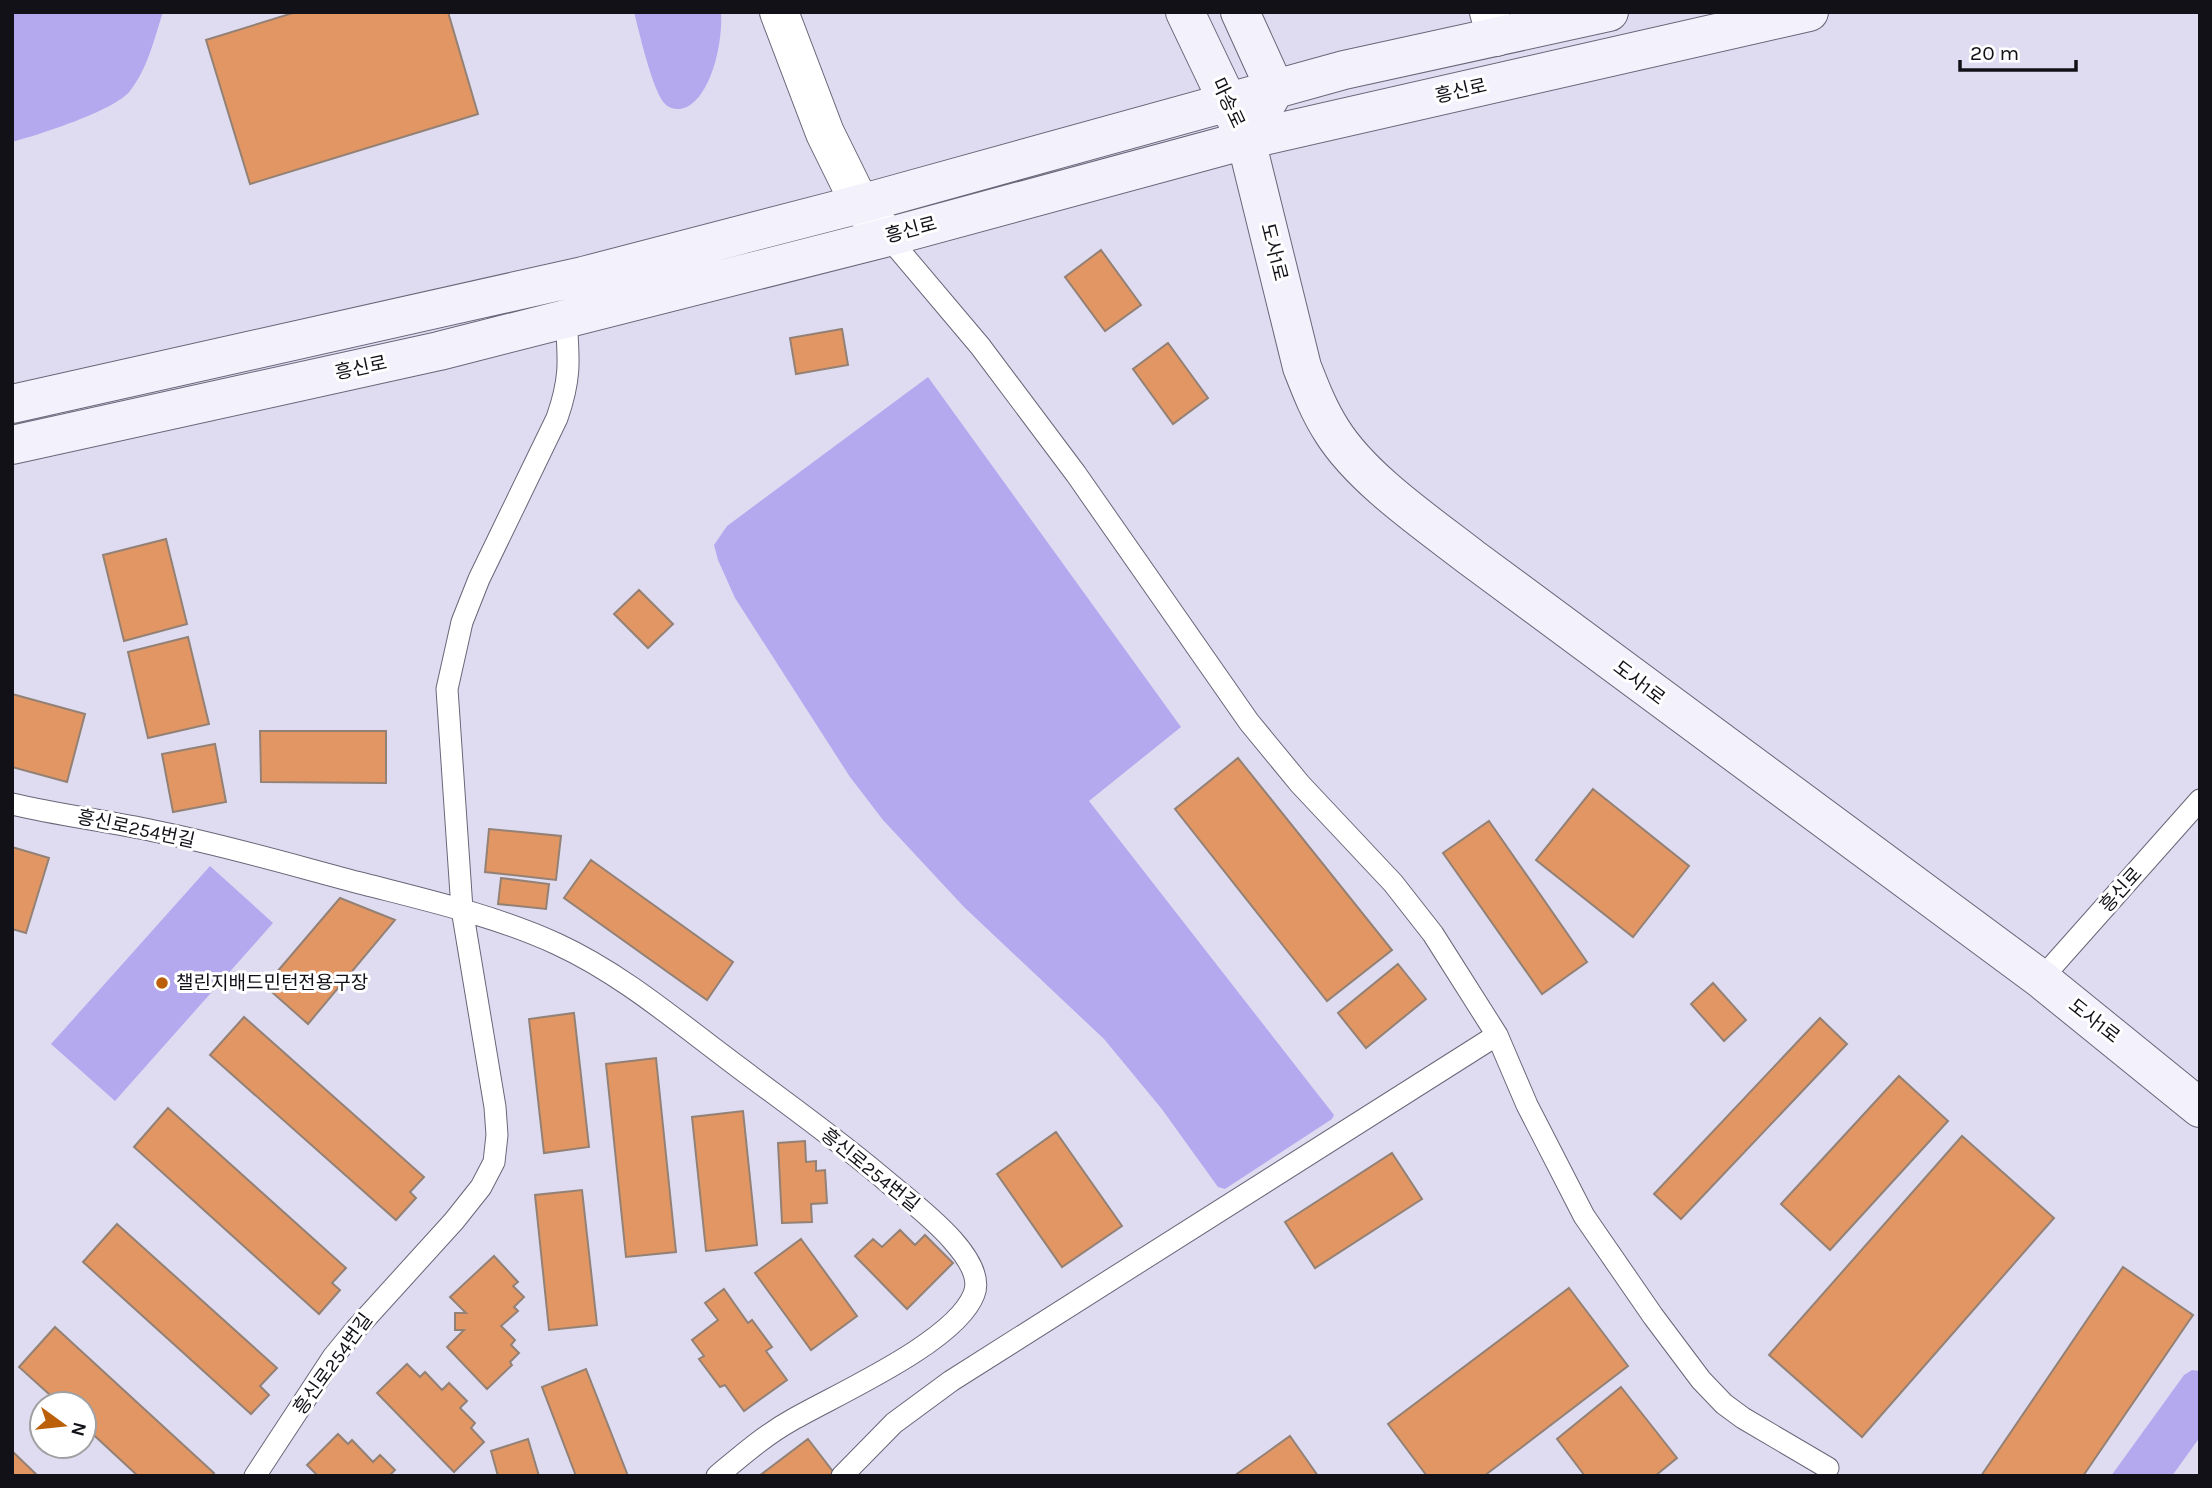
<svg xmlns="http://www.w3.org/2000/svg" width="2212" height="1488" viewBox="0 0 2212 1488" font-family="Karla,'Noto Sans KR',sans-serif">
<style>
.green{fill:#b4a9ef}
.building{fill:#e29664;stroke:#938175;stroke-width:2}
.lines{fill:none;stroke-linecap:round;stroke-linejoin:round}
.lane-casing{stroke:#686678;stroke-width:23}
.street-casing{stroke:#686678;stroke-width:40}
.secondary-casing{stroke:#686678;stroke-width:40}
.lane{stroke:#fff;stroke-width:21}
.street{stroke:#fff;stroke-width:38}
.secondary{stroke:#f2f1fc;stroke-width:38}
.poi-dot{fill:#bb5f09;stroke:#fff;stroke-width:2.5}
.labels{text-anchor:middle;dominant-baseline:central;stroke-width:6;stroke-linejoin:round;paint-order:stroke}
.street-label{font-size:19px;fill:#121118;stroke:#fff}
.poi-label{font-size:19px;fill:#121118;stroke:#fff;text-anchor:start}
</style>
<rect width="100%" height="100%" fill="#dfdcf1"/>
<path class="green" d="M12,12h151c-9,27 -15,56 -33,79 -16,20 -92,44 -118,51z
M634,12h87c2,27 -8,81 -34,95 -7,3 -15,3 -21,-2 -13,-11 -27,-74 -32,-93z
M928,377l253,350 -92,74 245,314 -2,4 -107,70 -7,-2 -57,-79 -57,-69 -140,-132 -81,-87 -33,-43 -115,-179 -17,-38 -4,-15 13,-19z
M210,866l63,57 -158,178 -64,-57z
M2192,1370l8,1v66l-28,39h-61l73,-101z"/>
<path class="building" d="M296,12h152l30,102 -228,70 -44,-144z
M1101,250l40,55 -36,26 -40,-54z
M842,329l6,36 -52,9 -6,-36z
M1168,343l40,55 -35,26 -40,-55z
M166,539l21,85 -63,17 -21,-86z
M639,590l34,34 -25,24 -34,-34z
M188,637l21,87 -61,14 -20,-86z
M12,694l73,20 -18,68 -55,-15z
M260,731h126v52l-125,-1z
M215,744l11,58 -53,10 -11,-58z
M1238,758l154,192 -65,51 -152,-192z
M1593,789l96,77 -56,71 -97,-77z
M1489,821l98,141 -45,32 -99,-141z
M489,829l72,7 -5,44 -71,-8z
M12,847l37,11 -23,75 -14,-4z
M591,860l142,102 -26,38 -143,-102z
M501,878l48,6 -3,25 -48,-5z
M340,898l55,22 -87,104 -43,-38z
M1398,964l28,35 -60,49 -28,-35z
M1713,983l33,37 -22,21 -33,-37z
M574,1013l15,134 -45,6 -15,-134z
M244,1017l180,160 -14,15 6,6 -20,22 -186,-165z
M1820,1018l27,26 -166,175 -27,-25z
M656,1058l20,194 -50,5 -20,-193z
M1899,1076l49,45 -118,129 -49,-46z
M168,1108l178,160 -14,15 8,7 -21,24 -185,-167z
M743,1111l14,134 -51,6 -14,-134z
M1056,1132l66,94 -60,41 -65,-93z
M1962,1136l92,82 -192,219 -93,-82z
M805,1141l1,21 10,-1v10l9,-1 2,33 -16,1 1,18 -30,1 -4,-80z
M1392,1153l30,46 -107,69 -30,-46z
M582,1190l15,135 -48,5 -14,-135z
M117,1224l160,144 -17,18 9,9 -18,19 -168,-152z
M900,1230l15,15 10,-10 28,28 -46,46 -52,-53 18,-17 9,8z
M801,1239l56,77 -46,34 -56,-77z
M494,1256l24,26 -5,4 11,11 -10,10 4,4 -17,15 14,14 -4,5 8,8 -9,9 2,3 -25,24 -40,-42 17,-17h-9v-17h11l-16,-16z
M2123,1267l70,48 -110,161h-102z
M1569,1288l59,78 -144,110h-57l-39,-52z
M724,1289l24,34 4,-3 20,27 -6,4 21,29 -43,31 -19,-26 -5,2 -21,-28 5,-3 -12,-16 26,-20 -13,-17z
M55,1327l159,146 -3,3h-73l-54,-50v-22h-24l-41,-37z
M407,1364l13,13 5,-5 17,18 7,-7 18,18 -7,7 15,15 -4,5 13,14 -30,30 -77,-79z
M586,1369l42,107h-52l-34,-89z
M1621,1387l56,71 -22,18h-70l-28,-37z
M338,1434l10,10 4,-4 21,22 7,-7 15,15 -6,6h-71l-11,-11z
M1290,1436l28,40h-84z
M528,1439l11,37h-41l-7,-25z
M808,1439l26,34 -3,3h-72z
M12,1451l26,25h-26z"/>
<g class="lines">
<defs>
<path id="lane" d="M888,237l92,109 96,128 173,248 51,62 93,99 40,51 64,101 30,70 57,111 69,100 48,64 23,24 19,14 85,50
M12,804c47,11 95,17 142,27 71,14 141,35 210,53 66,17 132,32 193,60 61,28 115,73 168,113 55,42 113,82 166,128 24,20 97,74 83,109 -18,48 -137,100 -182,126 -27,15 -51,36 -75,56
M2041,979l159,-179
M255,1476l78,-119 23,-28 98,-108 27,-34 13,-25 3,-27 -2,-28 -33,-198 -15,-220 15,-67 17,-43 78,-161c14,-40 12,-58 9,-99
M842,1476l52,-53 57,-42 546,-346"/>
<path id="street" d="M779,12l46,121 35,71 20,24
M1489,12l7,25"/>
<path id="secondary" d="M1185,12l61,128 56,227c9,23 17,44 30,64 30,48 95,92 140,127l569,421 159,129
M1240,12l35,77 -13,22
M12,404l571,-128 277,-72 484,-134 265,-58
M12,445l427,-94 449,-114 358,-97 563,-128"/>
</defs>
<use href="#lane" class="lane-casing"/>
<use href="#street" class="street-casing"/>
<use href="#secondary" class="secondary-casing"/>
<use href="#lane" class="lane"/>
<use href="#street" class="street"/>
<use href="#secondary" class="secondary"/>
</g>
<circle class="poi-dot" cx="162" cy="983" r="7"/>
<g class="labels">
<g class="street-label">
<text transform="translate(1461 91) rotate(-13)">흥신로</text>
<text transform="translate(1228 103) rotate(65)">마송로</text>
<text transform="translate(911 230) rotate(-15)">흥신로</text>
<text transform="translate(1274 252) rotate(76)">도사1로</text>
<text transform="translate(361 368) rotate(-12)">흥신로</text>
<text transform="translate(1639 683) rotate(37)">도사1로</text>
<text transform="translate(136 829) rotate(12)">흥신로254번길</text>
<text transform="translate(2121 890) rotate(-48)">흥신로</text>
<text transform="translate(2094 1021) rotate(38)">도사1로</text>
<text transform="translate(870 1170) rotate(39)">흥신로254번길</text>
<text transform="translate(333 1364) rotate(-54)">흥신로254번길</text>
</g>
<g class="poi-label">
<text x="176" y="983">챌린지배드민턴전용구장</text>
</g>
</g>
<rect width="2212" height="1488" fill="none" stroke="#121118" stroke-width="28"/>
<g transform="translate(63 1425) rotate(105)"><circle r="33" fill="#ffffff" stroke="#a0a0a3" stroke-width="2"/>
<path d="M0-5L12 26L0 18L-12 26Z" fill="#bb5f09"/>
<text y="-10" font-size="19" font-weight="bold" text-anchor="middle" fill="#121118">N</text>
</g>
<path d="M1960 60v10h116v-10" fill="none" stroke="#121118" stroke-width="3.5"/>
<text x="1970" y="60" font-size="21" fill="#121118" stroke="#ffffff" stroke-width="5" paint-order="stroke">20 m</text>
</svg>
